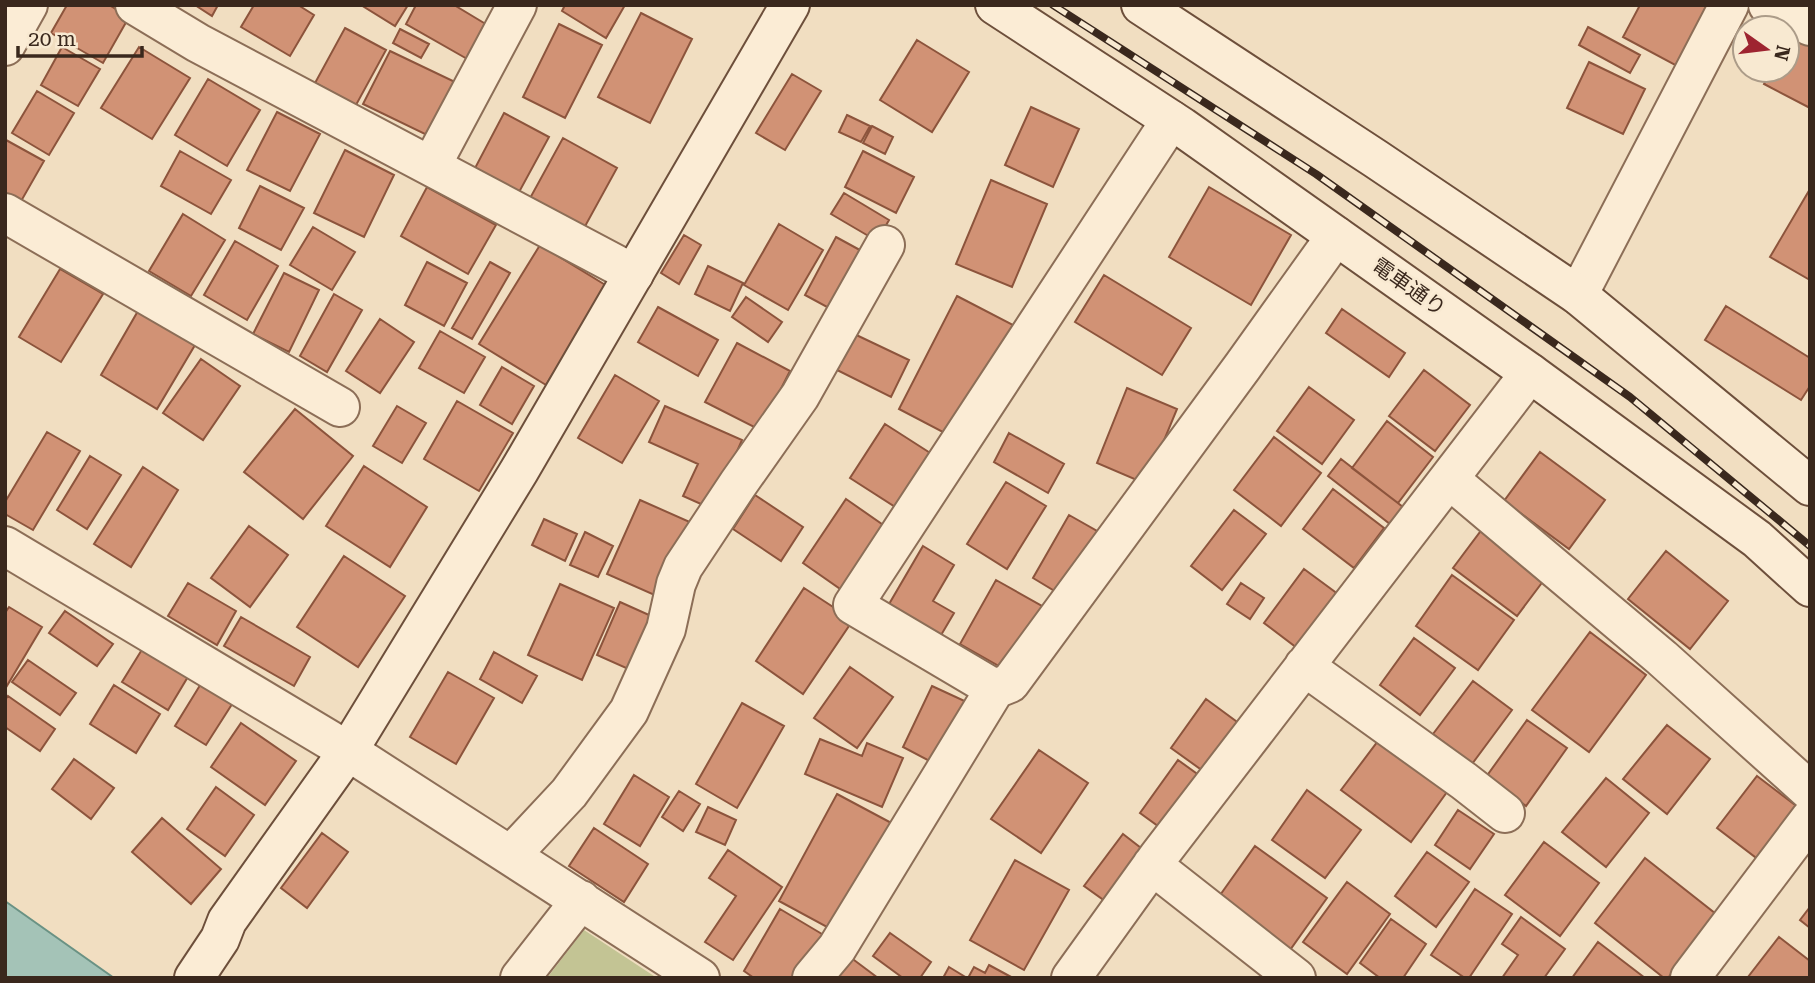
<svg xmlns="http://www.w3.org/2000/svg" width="1815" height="983" viewBox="0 0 1815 983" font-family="'Roboto Serif','Noto Sans JP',serif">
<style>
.cemetery{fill:#c3c494}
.water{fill:#a4c3b7;stroke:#6a9284;stroke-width:2}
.building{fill:#d19275;stroke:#8c543c;stroke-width:2}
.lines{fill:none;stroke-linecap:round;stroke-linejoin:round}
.street-casing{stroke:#8c6e57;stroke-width:42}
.secondary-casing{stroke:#6d4f3b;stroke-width:42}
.street{stroke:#fbecd5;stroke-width:38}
.secondary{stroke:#fbecd5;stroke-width:38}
.rail-casing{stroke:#3a281d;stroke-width:8}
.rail{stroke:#f8e9d1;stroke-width:5;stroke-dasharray:16;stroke-linecap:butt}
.labels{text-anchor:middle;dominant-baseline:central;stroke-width:5;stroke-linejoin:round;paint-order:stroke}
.street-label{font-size:21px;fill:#3a281d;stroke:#f8e9d1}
</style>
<rect width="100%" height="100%" fill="#f1dec1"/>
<path class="cemetery" d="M584,930l73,48h-110z"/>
<path class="water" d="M5,901l109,77h-109z"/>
<path class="building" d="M67,5h42l20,12 -26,46 -52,-30z
M195,5h23l-6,11z
M254,5h44l16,10 -24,41 -49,-29z
M361,5h47l-13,21z
M416,5h38l35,21 -20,34 -63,-36z
M565,5h60l-19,33 -44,-27z
M1640,5h69l-32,61 -54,-29z
M641,13l51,26 -42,84 -52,-26z
M559,24l43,21 -37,73 -42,-21z
M1588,27l52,28 -10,18 -51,-28z
M345,28l41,22 -30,55 -41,-22z
M400,29l29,15 -8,14 -28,-15z
M1791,34l19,10v64l-46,-24 7,-14h16v-29z
M917,40l52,32 -37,60 -52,-32z
M62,47l38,22 -22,37 -37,-21z
M139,47l51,31 -38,61 -51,-31z
M390,51l65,31 -26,54 -66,-32z
M1589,62l56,27 -22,45 -56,-26z
M792,74l29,17 -36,59 -29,-17z
M208,79l52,31 -33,56 -52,-31z
M37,91l37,22 -25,42 -37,-22z
M1031,107l48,22 -26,58 -48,-22z
M277,112l43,22 -30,57 -43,-21z
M504,113l45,24 -31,57 -44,-24z
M847,115l23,11 -9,16 -22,-10z
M872,126l21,11 -8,17 -22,-11z
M563,138l54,30 -34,62 -54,-30z
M6,140l38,21 -24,42 -15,-8z
M345,150l49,25 -30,62 -50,-24z
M180,151l51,29 -20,34 -50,-28z
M863,151l51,26 -18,36 -51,-26z
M991,180l56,24 -35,83 -56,-23z
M260,186l44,22 -23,42 -42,-22z
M427,187l69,38 -28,49 -67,-38z
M1209,187l82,48 -40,70 -82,-48z
M1810,189v91l-40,-23z
M844,193l45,27 -12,21 -46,-27z
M183,214l42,26 -34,56 -42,-25z
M779,224l44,26 -35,60 -44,-25z
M313,227l42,25 -23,38 -42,-25z
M684,235l17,10 -22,39 -18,-11z
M836,237l33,18 -31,58 -33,-18z
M235,241l43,25 -31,54 -43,-25z
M540,245l67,41 -61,99 -67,-41z
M427,262l40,21 -23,43 -39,-21z
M490,262l20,11 -38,66 -20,-11z
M708,266l35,17 -13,28 -35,-17z
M60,269l43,25 -42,68 -42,-25z
M284,273l35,17 -30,62 -36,-18z
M1104,275l87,53 -29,47 -87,-53z
M334,294l28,16 -35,62 -27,-16z
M957,296l60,31 -59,113 -59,-31z
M746,297l36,25 -14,20 -36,-25z
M1726,306l84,52v28l-9,14 -96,-60z
M658,307l60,33 -20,36 -60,-34z
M1342,309l63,44 -16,24 -63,-44z
M138,311l57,34 -38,64 -56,-34z
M380,319l34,23 -34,51 -34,-22z
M440,331l45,26 -21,36 -45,-25z
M850,332l59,28 -18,37 -58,-29z
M737,343l53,28 -30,59 -55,-28z
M201,359l39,27 -37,54 -40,-27z
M502,367l32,19 -22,38 -32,-19z
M1424,370l46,35 -35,46 -46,-35z
M615,375l44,26 -37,62 -44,-25z
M1309,387l45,33 -32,44 -45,-33z
M1127,388l50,21 -31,75 -49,-21z
M457,401l56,32 -34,58 -55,-32z
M397,406l29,17 -24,40 -29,-17z
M665,406l77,34 -30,69 -29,-13 15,-32 -49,-22z
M295,409l58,47 -50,63 -59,-47z
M1387,421l46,36 -35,46 -46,-35z
M885,424l53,34 -35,54 -53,-34z
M47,432l33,19 -47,79 -28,-16v-12z
M1009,433l55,31 -16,29 -54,-31z
M1274,437l47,36 -40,53 -47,-36z
M1540,452l65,48 -36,49 -65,-48z
M90,456l31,19 -34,54 -30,-19z
M1341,459l71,55 -13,17 -71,-55z
M364,466l63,41 -37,60 -64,-41z
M143,467l35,23 -47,77 -37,-23z
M1006,482l40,24 -39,63 -40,-25z
M1333,489l51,39 -30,40 -51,-39z
M755,495l48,32 -22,34 -48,-32z
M846,499l43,30 -43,64 -43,-30z
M640,500l52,23 -33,74 -52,-23z
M1234,510l32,24 -44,56 -31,-24z
M1069,515l35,20 -36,64 -35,-21z
M544,519l33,15 -12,27 -33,-16z
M249,526l39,29 -38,52 -39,-29z
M1483,528l64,48 -30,40 -64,-48z
M585,532l28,14 -15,31 -28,-12z
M923,546l31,19 -21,36 21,12 -17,29 -52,-31z
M1666,551l62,50 -38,48 -62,-50z
M344,556l61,40 -47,71 -61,-40z
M1304,569l42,31 -41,54 -41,-31z
M1452,575l62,45 -36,50 -62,-44z
M996,580l53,30 -36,64 -53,-30z
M188,583l48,28 -19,34 -49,-29z
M1241,583l23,15 -14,21 -23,-15z
M560,584l54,24 -32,72 -54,-25z
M804,588l49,32 -50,74 -47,-33z
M620,602l38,17 -23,53 -38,-17z
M9,607l33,20 -37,62v-76z
M65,611l48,33 -16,22 -48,-33z
M241,617l69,40 -16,29 -70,-40z
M1590,632l56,43 -57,77 -57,-42z
M1414,638l41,30 -35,47 -40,-30z
M146,643l46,27 -24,40 -46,-28z
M494,652l43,24 -15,27 -42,-24z
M28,660l48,33 -16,22 -48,-33z
M850,667l43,30 -36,51 -43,-30z
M448,672l46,26 -38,66 -46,-27z
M1473,681l39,29 -40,54 -39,-30z
M202,682l32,19 -28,44 -31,-19z
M114,685l46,29 -24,39 -46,-29z
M932,686l39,18 -30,63 -38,-20z
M8,696l47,33 -15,22 -35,-24v-27z
M1206,699l38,28 -34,49 -39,-28z
M742,703l42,23 -47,82 -41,-24z
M1527,720l40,28 -41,58 -40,-29z
M241,723l55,38 -31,44 -54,-38z
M1667,725l43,34 -43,55 -44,-35z
M820,739l42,17 5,-13 36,15 -21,49 -77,-33z
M1378,741l69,51 -36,50 -70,-52z
M1039,750l49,33 -47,70 -50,-34z
M74,759l40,29 -23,31 -39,-30z
M1178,760l29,21 -38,53 -29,-21z
M634,775l35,22 -29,49 -36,-22z
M1757,776l42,32 -40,52 -42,-32z
M1606,778l43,35 -43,54 -44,-35z
M216,787l38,28 -29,41 -38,-27z
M1307,790l54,40 -36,48 -53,-38z
M679,791l21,13 -17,27 -21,-14z
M837,794l60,32 -59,107 -59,-32z
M708,807l28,13 -11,25 -29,-13z
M1458,810l36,24 -24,35 -35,-24z
M162,818l59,51 -30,35 -59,-52z
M594,828l54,36 -24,38 -55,-36z
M322,833l26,19 -41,56 -26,-20z
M1123,834l27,21 -38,51 -28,-20z
M1544,842l55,41 -39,53 -55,-41z
M1255,846l72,52 -37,52 -72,-52z
M728,850l54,37 -49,73 -28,-18 31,-46 -27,-18z
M1427,852l42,30 -33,45 -41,-31z
M1645,858l71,56 -48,64h-4l-69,-55z
M1015,860l54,30 -45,80 -54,-30z
M1347,882l43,32 -43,60 -44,-32z
M1475,889l37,25 -43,64h-4l-34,-23z
M1810,907v21l-10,-8z
M780,909l47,28 -24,41h-49l-10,-7z
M1521,917l44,32 -21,29h-42l16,-23 -16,-11z
M1391,919l35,25 -23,34h-23l-20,-15z
M890,933l41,29 -11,16h-17l-30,-22z
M1779,937l31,24v17l-62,-1z
M1598,942l47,36h-73z
M850,957l28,21h-43z
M989,965l24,13h-45l6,-11 11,6z
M949,967l18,11h-24z"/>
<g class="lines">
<defs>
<path id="street" d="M135,5l63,38 436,231
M1768,5l42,21
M5,46l23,-41
M431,166l86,-161
M5,213l335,194
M1578,295l151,-290
M1449,479l213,179 148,133
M5,546l343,205 352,227
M1304,666l160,115 41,32
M995,689l-142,-84 318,-485
M511,855l58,-62 60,-82 37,-82 10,-45 7,-17 55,-83 62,-88 85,-151
M1152,865l144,113
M520,978l61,-78
M812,978l25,-30 158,-259 15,-6 233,-317 93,-130
M1071,978l87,-121 372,-484
M1690,978l120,-159"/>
<path id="secondary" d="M995,5l187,122 348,246 227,166 53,48
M1141,5l235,154 202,136 232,191
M194,978l26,-39 7,-18 121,-170 171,-280 271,-466"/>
</defs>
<use href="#street" class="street-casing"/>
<use href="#secondary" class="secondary-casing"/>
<use href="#street" class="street"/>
<use href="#secondary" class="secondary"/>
<defs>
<path id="rail" d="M1053,5l263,169 314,223 180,149"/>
</defs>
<use href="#rail" class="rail-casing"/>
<use href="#rail" class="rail"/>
</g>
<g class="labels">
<g class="street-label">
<text transform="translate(1409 287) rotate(35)">電車通り</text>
</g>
</g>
<rect width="1815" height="983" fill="none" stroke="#3a281d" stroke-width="14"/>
<g transform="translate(1766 49) rotate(104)"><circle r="33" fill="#f8e9d1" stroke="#ac9c89" stroke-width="2"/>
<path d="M0-5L12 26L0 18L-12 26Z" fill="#9e2430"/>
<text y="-10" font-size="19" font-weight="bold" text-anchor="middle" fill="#3a281d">N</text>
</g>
<path d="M18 46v10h124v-10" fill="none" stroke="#3a281d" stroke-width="3.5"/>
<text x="28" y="46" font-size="21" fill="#3a281d" stroke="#f8e9d1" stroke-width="5" paint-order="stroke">20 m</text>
</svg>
